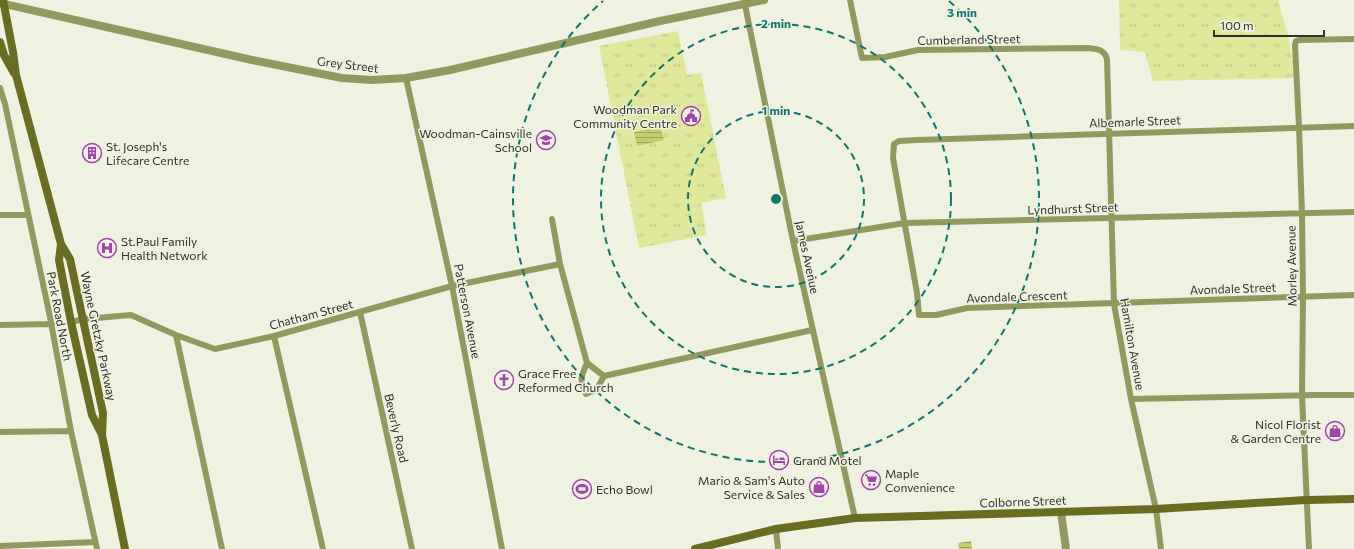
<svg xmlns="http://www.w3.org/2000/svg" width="1354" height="549" viewBox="0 0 1354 549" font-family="Commissioner,sans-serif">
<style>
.grass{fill:url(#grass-tufts)}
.garden{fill:#e0e89c}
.water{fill:url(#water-rules)}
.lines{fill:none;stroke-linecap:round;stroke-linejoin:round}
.minor{stroke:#93995e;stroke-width:6}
.tertiary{stroke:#93995e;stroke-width:8}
.secondary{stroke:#686d22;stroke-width:8}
.ring{fill:none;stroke:#0f766e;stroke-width:2;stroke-dasharray:7 5}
.labels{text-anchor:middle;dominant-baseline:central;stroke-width:3;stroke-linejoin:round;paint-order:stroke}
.street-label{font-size:12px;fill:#30312b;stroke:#eff1e1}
.poi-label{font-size:12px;fill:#30312b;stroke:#eff1e1;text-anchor:start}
.centre{fill:#0f766e;stroke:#eff1e1;stroke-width:2}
.ring-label{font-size:12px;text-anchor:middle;font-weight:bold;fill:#0f766e;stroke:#eff1e1;stroke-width:3;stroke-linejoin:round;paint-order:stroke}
</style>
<defs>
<pattern id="grass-tufts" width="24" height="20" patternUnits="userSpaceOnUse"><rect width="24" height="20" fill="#e0e89c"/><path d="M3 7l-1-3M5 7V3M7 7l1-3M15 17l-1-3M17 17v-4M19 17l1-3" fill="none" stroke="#c0c787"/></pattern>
<pattern id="water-rules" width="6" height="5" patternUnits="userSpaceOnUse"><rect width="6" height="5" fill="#c4cc6e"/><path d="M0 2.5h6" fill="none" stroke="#a0a65b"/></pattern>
</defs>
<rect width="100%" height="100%" fill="#eff1e1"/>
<path class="grass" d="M1119,0h159l10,36 8,42 -143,3 -8,-29 -25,-2z
M678,31l9,44 14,-2 25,125 -25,5 6,32 -68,13 -40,-202z"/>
<path class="garden" d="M1235,14l4,17 -19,5 -4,-17z"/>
<path class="water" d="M660,126l4,14 -27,6 -3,-14z
M971,541l1,8h-13l-1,-6z"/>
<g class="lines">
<path class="minor" d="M744,0l49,241 62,277
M850,0l12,58 23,-1 33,-7 170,-2c9,1 16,1 19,11l7,245 17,95 25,110 5,40
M406,78l46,208 50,263
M0,88l5,16 45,213 21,114 26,118
M1354,126l-437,14 -18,1 -5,3 -1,14 24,135 2,22h17l31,-7 387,-13
M0,215h28
M552,219l8,45 27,99
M793,241l112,-18 449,-11
M360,312l52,237
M71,322l13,-3 47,-4 45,20 39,14 59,-13 178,-50 108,-22
M0,325l52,-1
M176,335l46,214
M274,336l49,213
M604,376l-17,-13c-6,13 -8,18 -1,31l11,-5 7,-13 208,-46
M1131,399l185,-4h38
M0,432l71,-1
M776,529l2,20
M0,546l95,-4
M1309,549l-7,-154 1,-99 -1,-82 -3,-87 -4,-82 1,-4 4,-1 54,-1"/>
<path class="tertiary" d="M0,3l252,57 90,18 30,2 34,-2 44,-8 210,-49 104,-21
M1061,512l5,37"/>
<path class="secondary" d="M3,0l10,52 3,23 45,169 9,15 33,154 -1,22
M0,42l4,13 10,18
M61,244l-2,16 12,62 21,93 10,20 23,114
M695,549l81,-20 79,-11 301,-9 150,-9 48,-1"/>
</g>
<g class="ring">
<circle cx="776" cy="199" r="88"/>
<circle cx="776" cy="199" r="175"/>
<path d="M949 1A263 263 0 1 1 603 1"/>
</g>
<defs>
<symbol id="civic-ring" viewBox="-11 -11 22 22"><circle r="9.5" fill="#eff1e1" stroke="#a244ad" stroke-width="1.5"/><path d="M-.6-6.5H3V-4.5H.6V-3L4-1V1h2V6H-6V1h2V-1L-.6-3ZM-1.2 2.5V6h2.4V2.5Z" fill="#a244ad"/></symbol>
<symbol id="school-ring" viewBox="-11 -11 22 22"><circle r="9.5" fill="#eff1e1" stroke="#a244ad" stroke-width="1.5"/><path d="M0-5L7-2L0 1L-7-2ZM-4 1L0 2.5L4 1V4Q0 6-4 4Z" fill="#a244ad"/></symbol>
<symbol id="building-ring" viewBox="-11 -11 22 22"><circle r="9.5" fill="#eff1e1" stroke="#a244ad" stroke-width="1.5"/><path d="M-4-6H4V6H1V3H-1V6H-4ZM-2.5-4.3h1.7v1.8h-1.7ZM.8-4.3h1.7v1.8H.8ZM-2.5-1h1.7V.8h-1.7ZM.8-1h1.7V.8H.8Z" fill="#a244ad"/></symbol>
<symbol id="hospital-ring" viewBox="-11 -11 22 22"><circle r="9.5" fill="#eff1e1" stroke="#a244ad" stroke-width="1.5"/><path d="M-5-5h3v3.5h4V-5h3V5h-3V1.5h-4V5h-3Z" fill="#a244ad"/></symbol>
<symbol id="church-ring" viewBox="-11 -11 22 22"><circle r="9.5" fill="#eff1e1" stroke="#a244ad" stroke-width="1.5"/><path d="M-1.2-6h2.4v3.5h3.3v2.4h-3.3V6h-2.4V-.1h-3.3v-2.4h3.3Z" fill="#a244ad"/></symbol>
<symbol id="shop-ring" viewBox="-11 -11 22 22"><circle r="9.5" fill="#eff1e1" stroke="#a244ad" stroke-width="1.5"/><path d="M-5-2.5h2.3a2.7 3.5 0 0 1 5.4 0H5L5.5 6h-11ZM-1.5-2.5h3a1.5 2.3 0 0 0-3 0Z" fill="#a244ad"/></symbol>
<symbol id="hotel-ring" viewBox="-11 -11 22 22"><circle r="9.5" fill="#eff1e1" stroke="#a244ad" stroke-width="1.5"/><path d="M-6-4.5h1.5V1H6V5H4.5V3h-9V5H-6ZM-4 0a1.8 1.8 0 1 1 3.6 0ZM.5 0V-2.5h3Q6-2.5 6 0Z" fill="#a244ad"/></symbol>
<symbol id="supermarket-ring" viewBox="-11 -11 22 22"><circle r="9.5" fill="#eff1e1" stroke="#a244ad" stroke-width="1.5"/><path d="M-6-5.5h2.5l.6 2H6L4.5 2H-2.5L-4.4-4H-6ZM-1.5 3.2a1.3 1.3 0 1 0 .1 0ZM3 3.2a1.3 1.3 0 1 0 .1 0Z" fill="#a244ad"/></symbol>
<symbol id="stadium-ring" viewBox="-11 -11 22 22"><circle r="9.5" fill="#eff1e1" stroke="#a244ad" stroke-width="1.5"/><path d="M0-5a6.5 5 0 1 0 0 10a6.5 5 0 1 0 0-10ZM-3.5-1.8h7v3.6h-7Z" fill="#a244ad"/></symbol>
</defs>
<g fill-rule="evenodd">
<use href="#civic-ring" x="680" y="105" width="22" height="22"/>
<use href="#school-ring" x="535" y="129" width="22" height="22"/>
<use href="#building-ring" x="81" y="142" width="22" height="22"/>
<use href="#hospital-ring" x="96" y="237" width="22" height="22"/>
<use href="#church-ring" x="493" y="369" width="22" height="22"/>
<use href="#shop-ring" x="1324" y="420" width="22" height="22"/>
<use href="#hotel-ring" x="768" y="449" width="22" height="22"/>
<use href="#supermarket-ring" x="860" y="469" width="22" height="22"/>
<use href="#shop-ring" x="808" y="476" width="22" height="22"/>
<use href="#stadium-ring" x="571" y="478" width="22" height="22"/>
</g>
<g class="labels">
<g class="street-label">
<text transform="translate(969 39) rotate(-1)">Cumberland Street</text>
<text transform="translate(348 64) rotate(7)">Grey Street</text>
<text transform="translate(1135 121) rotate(-2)">Albemarle Street</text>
<text transform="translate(1073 208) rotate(-2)">Lyndhurst Street</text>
<text transform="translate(808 257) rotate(78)">James Avenue</text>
<text transform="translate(1291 266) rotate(-91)">Morley Avenue</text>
<text transform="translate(1233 288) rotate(-2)">Avondale Street</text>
<text transform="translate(1017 296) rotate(-2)">Avondale Crescent</text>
<text transform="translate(468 311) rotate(79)">Patterson Avenue</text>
<text transform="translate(311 314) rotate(-15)">Chatham Street</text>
<text transform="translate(60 316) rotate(79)">Park Road North</text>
<text transform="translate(99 336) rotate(78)">Wayne Gretzky Parkway</text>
<text transform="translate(1133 344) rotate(80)">Hamilton Avenue</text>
<text transform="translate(397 428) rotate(77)">Beverly Road</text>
<text transform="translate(1023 501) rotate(-2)">Colborne Street</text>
</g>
<g class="poi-label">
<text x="677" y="109" text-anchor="end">Woodman Park<tspan x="677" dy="14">Community Centre</tspan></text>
<text x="532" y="133" text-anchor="end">Woodman-Cainsville<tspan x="532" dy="14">School</tspan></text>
<text x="106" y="146">St. Joseph's<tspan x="106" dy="14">Lifecare Centre</tspan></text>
<text x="121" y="241">St.Paul Family<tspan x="121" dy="14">Health Network</tspan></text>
<text x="518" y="373">Grace Free<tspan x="518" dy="14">Reformed Church</tspan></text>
<text x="1321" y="424" text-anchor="end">Nicol Florist<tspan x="1321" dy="14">&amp; Garden Centre</tspan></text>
<text x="793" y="460">Grand Motel</text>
<text x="885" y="473">Maple<tspan x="885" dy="14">Convenience</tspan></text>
<text x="805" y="480" text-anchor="end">Mario &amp; Sam's Auto<tspan x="805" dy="14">Service &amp; Sales</tspan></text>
<text x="596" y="489">Echo Bowl</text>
</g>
</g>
<circle cx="776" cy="199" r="6" class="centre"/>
<g class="ring-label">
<text x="962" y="17">3 min</text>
<text x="776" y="28">2 min</text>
<text x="776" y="115">1 min</text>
</g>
<path d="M1214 30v6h110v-6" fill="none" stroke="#30312b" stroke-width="2"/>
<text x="1220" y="30" font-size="12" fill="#30312b" stroke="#eff1e1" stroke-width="3" paint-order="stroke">100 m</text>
</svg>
